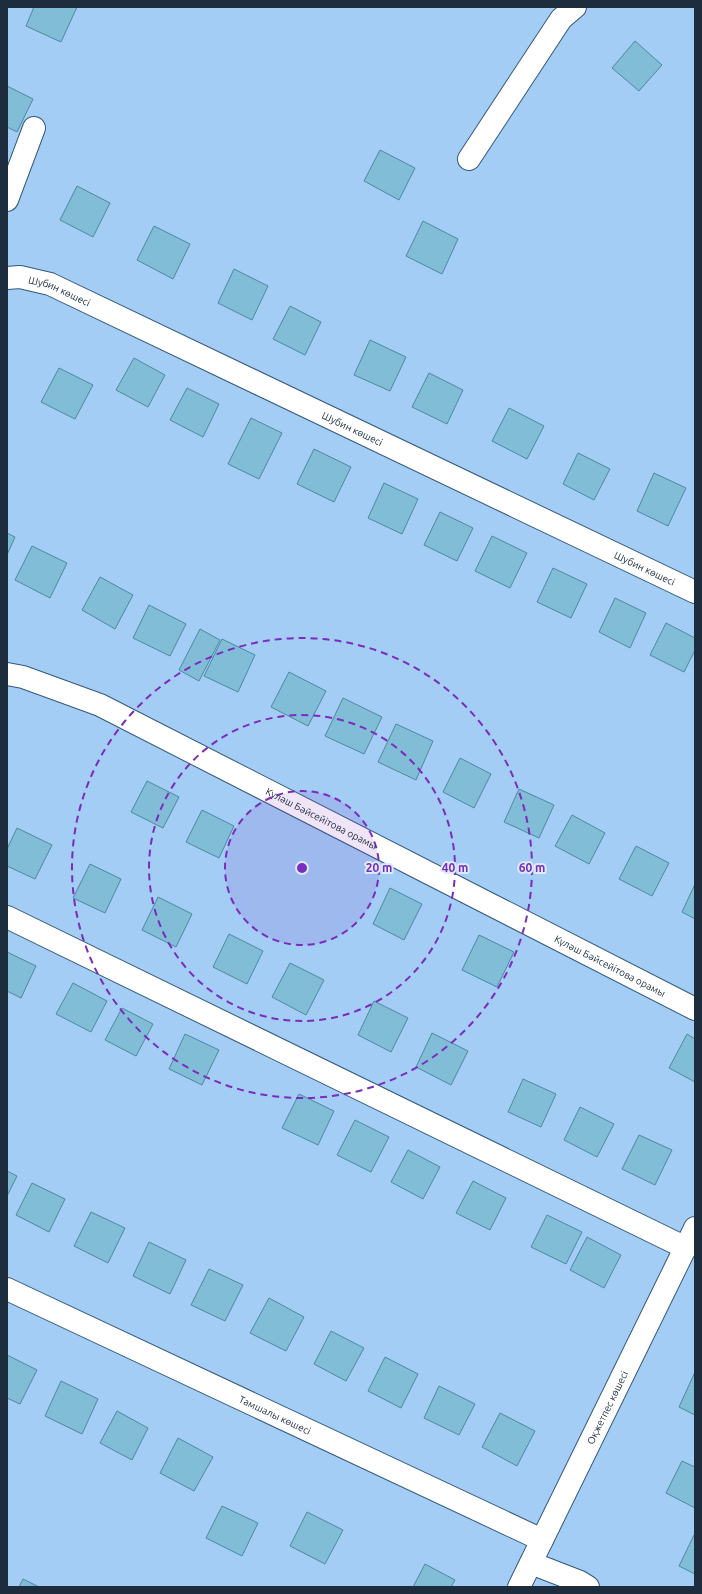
<svg xmlns="http://www.w3.org/2000/svg" width="702" height="1594" viewBox="0 0 702 1594" font-family="Ubuntu,sans-serif">
<style>
.building{fill:#81bdd7;stroke:#4d88a1}
.lines{fill:none;stroke-linecap:round;stroke-linejoin:round}
.minor-casing{stroke:#33597b;stroke-width:24}
.minor{stroke:#fff;stroke-width:22}
.ring{fill:none;stroke:#7b2cbf;stroke-width:2;stroke-dasharray:7 5}
.labels{text-anchor:middle;dominant-baseline:central;stroke-width:4;stroke-linejoin:round;paint-order:stroke}
.street-label{font-size:10px;fill:#1d2d3d;stroke:#daebfb}
.centre{fill:#7b2cbf;stroke:#daebfb;stroke-width:2}
.ring-label{font-size:12px;text-anchor:middle;font-weight:bold;fill:#7b2cbf;stroke:#daebfb;stroke-width:4;stroke-linejoin:round;paint-order:stroke}
</style>
<rect width="100%" height="100%" fill="#a3cdf5"/>
<path class="building" d="M34,7h43l-16,35 -35,-16z
M635,41l27,24 -23,26 -27,-23z
M7,86l26,13 -16,33 -10,-5z
M380,150l35,18 -16,32 -35,-19z
M77,186l33,17 -17,34 -33,-17z
M423,221l35,18 -16,35 -36,-18z
M154,226l36,18 -17,35 -36,-19z
M234,269l34,17 -16,34 -34,-17z
M290,306l31,16 -16,33 -32,-16z
M370,340l36,17 -16,34 -36,-16z
M134,358l31,17 -17,32 -32,-17z
M59,368l34,17 -18,34 -34,-17z
M429,373l34,17 -16,34 -35,-17z
M187,388l32,16 -16,33 -33,-17z
M509,408l35,18 -17,33 -35,-18z
M251,418l31,15 -23,46 -31,-15z
M314,449l37,18 -17,35 -37,-18z
M578,453l32,16 -16,31 -31,-16z
M654,473l32,15 -18,38 -31,-15z
M384,483l34,16 -16,35 -34,-16z
M440,512l33,16 -16,33 -33,-16z
M7,533l8,4 -8,18z
M492,536l35,17 -17,35 -35,-17z
M32,546l35,17 -17,35 -35,-18z
M553,568l34,16 -16,34 -34,-16z
M100,577l33,18 -18,34 -33,-19z
M615,598l31,15 -16,35 -31,-16z
M149,605l37,19 -16,32 -37,-18z
M666,623l29,15v12l-11,22 -34,-17z
M200,629l20,11 -21,41 -20,-11z
M222,639l33,16 -17,37 -34,-16z
M289,672l37,19 -18,35 -37,-19z
M343,698l39,19 -18,37 -39,-18z
M396,724l37,17 -17,39 -38,-18z
M460,758l31,16 -17,34 -31,-16z
M147,781l32,16 -16,31 -32,-16z
M519,789l35,16 -15,33 -35,-16z
M202,810l32,16 -15,32 -33,-16z
M572,815l33,18 -16,31 -34,-18z
M17,828l35,17 -17,34 -28,-13v-17z
M636,846l33,17 -17,33 -33,-17z
M90,864l31,15 -16,34 -32,-15z
M695,884v35l-13,-7z
M390,888l32,16 -18,36 -31,-16z
M158,897l34,17 -16,33 -34,-17z
M229,934l34,17 -16,33 -34,-17z
M479,935l35,17 -17,35 -35,-17z
M7,952l29,14 -15,32 -14,-7z
M290,963l34,17 -18,35 -34,-18z
M73,983l34,18 -16,31 -35,-18z
M374,1001l34,17 -17,34 -33,-17z
M122,1008l31,16 -17,32 -31,-16z
M432,1033l36,18 -17,34 -35,-18z
M185,1034l34,16 -17,35 -33,-16z
M687,1034l8,5v43l-26,-14z
M523,1079l33,15 -15,33 -33,-15z
M299,1094l35,17 -16,34 -36,-17z
M580,1107l34,17 -17,33 -33,-17z
M355,1120l34,17 -18,35 -34,-17z
M639,1135l33,15 -17,35 -33,-16z
M408,1150l32,17 -17,32 -32,-17z
M7,1171l10,5 -10,20z
M473,1181l33,17 -16,32 -34,-17z
M32,1183l33,16 -16,33 -33,-17z
M91,1212l34,16 -17,35 -34,-17z
M547,1215l35,17 -16,32 -35,-17z
M587,1237l34,18 -17,33 -34,-18z
M149,1242l37,18 -16,34 -37,-18z
M209,1269l34,16 -18,36 -34,-16z
M269,1298l35,19 -18,34 -36,-18z
M331,1331l33,17 -18,33 -32,-17z
M7,1355l30,15 -17,34 -13,-6z
M385,1357l33,17 -17,34 -33,-17z
M695,1372v43l-16,-8z
M61,1381l37,18 -16,35 -37,-18z
M439,1386l36,18 -16,31 -35,-17z
M117,1411l31,17 -16,32 -32,-17z
M500,1413l35,18 -18,35 -35,-19z
M178,1438l35,19 -19,34 -34,-18z
M682,1461l13,6v41l-29,-15z
M222,1506l36,17 -16,33 -36,-18z
M307,1512l36,18 -18,34 -35,-18z
M695,1533v41l-16,-8z
M425,1564l30,16 -4,7h-38z
M23,1579l16,8h-20z"/>
<g class="lines">
<defs>
<g id="minor">
<path d="M469,159l92,-140 14,-12"/>
<path d="M7,200l27,-72"/>
<path id="s1" d="M7,278l13,-1 30,7 645,308"/>
<path id="s2" d="M7,674l16,3 77,28 595,304"/>
<path d="M7,917l679,331"/>
<path id="s3" d="M7,1289l535,251"/>
<path d="M531,1563l49,19 8,5"/>
<path id="s4" d="M519,1587l176,-359"/>
</g>
</defs>
<use href="#minor" class="minor-casing"/>
<use href="#minor" class="minor"/>
</g>
<circle cx="302" cy="868" r="77" fill="#7b2cbf" fill-opacity=".12"/>
<g class="ring">
<circle cx="302" cy="868" r="77"/>
<circle cx="302" cy="868" r="153"/>
<circle cx="302" cy="868" r="230"/>
</g>
<g class="labels">
<g class="street-label">
<text stroke="none"><textPath href="#s1" startOffset="55">Шубин көшесі</textPath></text>
<text stroke="none"><textPath href="#s1" startOffset="379">Шубин көшесі</textPath></text>
<text stroke="none"><textPath href="#s1" startOffset="703">Шубин көшесі</textPath></text>
<text stroke="none"><textPath href="#s2" startOffset="347">Күләш Бәйсейітова орамы</textPath></text>
<text stroke="none"><textPath href="#s2" startOffset="671">Күләш Бәйсейітова орамы</textPath></text>
<text stroke="none"><textPath href="#s4" startOffset="200">Оқжетпес көшесі</textPath></text>
<text stroke="none"><textPath href="#s3" startOffset="296">Тамшалы көшесі</textPath></text>
</g>
</g>
<circle cx="302" cy="868" r="6" class="centre"/>
<g class="ring-label">
<text x="379" y="872">20 m</text>
<text x="455" y="872">40 m</text>
<text x="532" y="872">60 m</text>
</g>
<rect width="702" height="1594" fill="none" stroke="#1d2d3d" stroke-width="16"/>
</svg>
